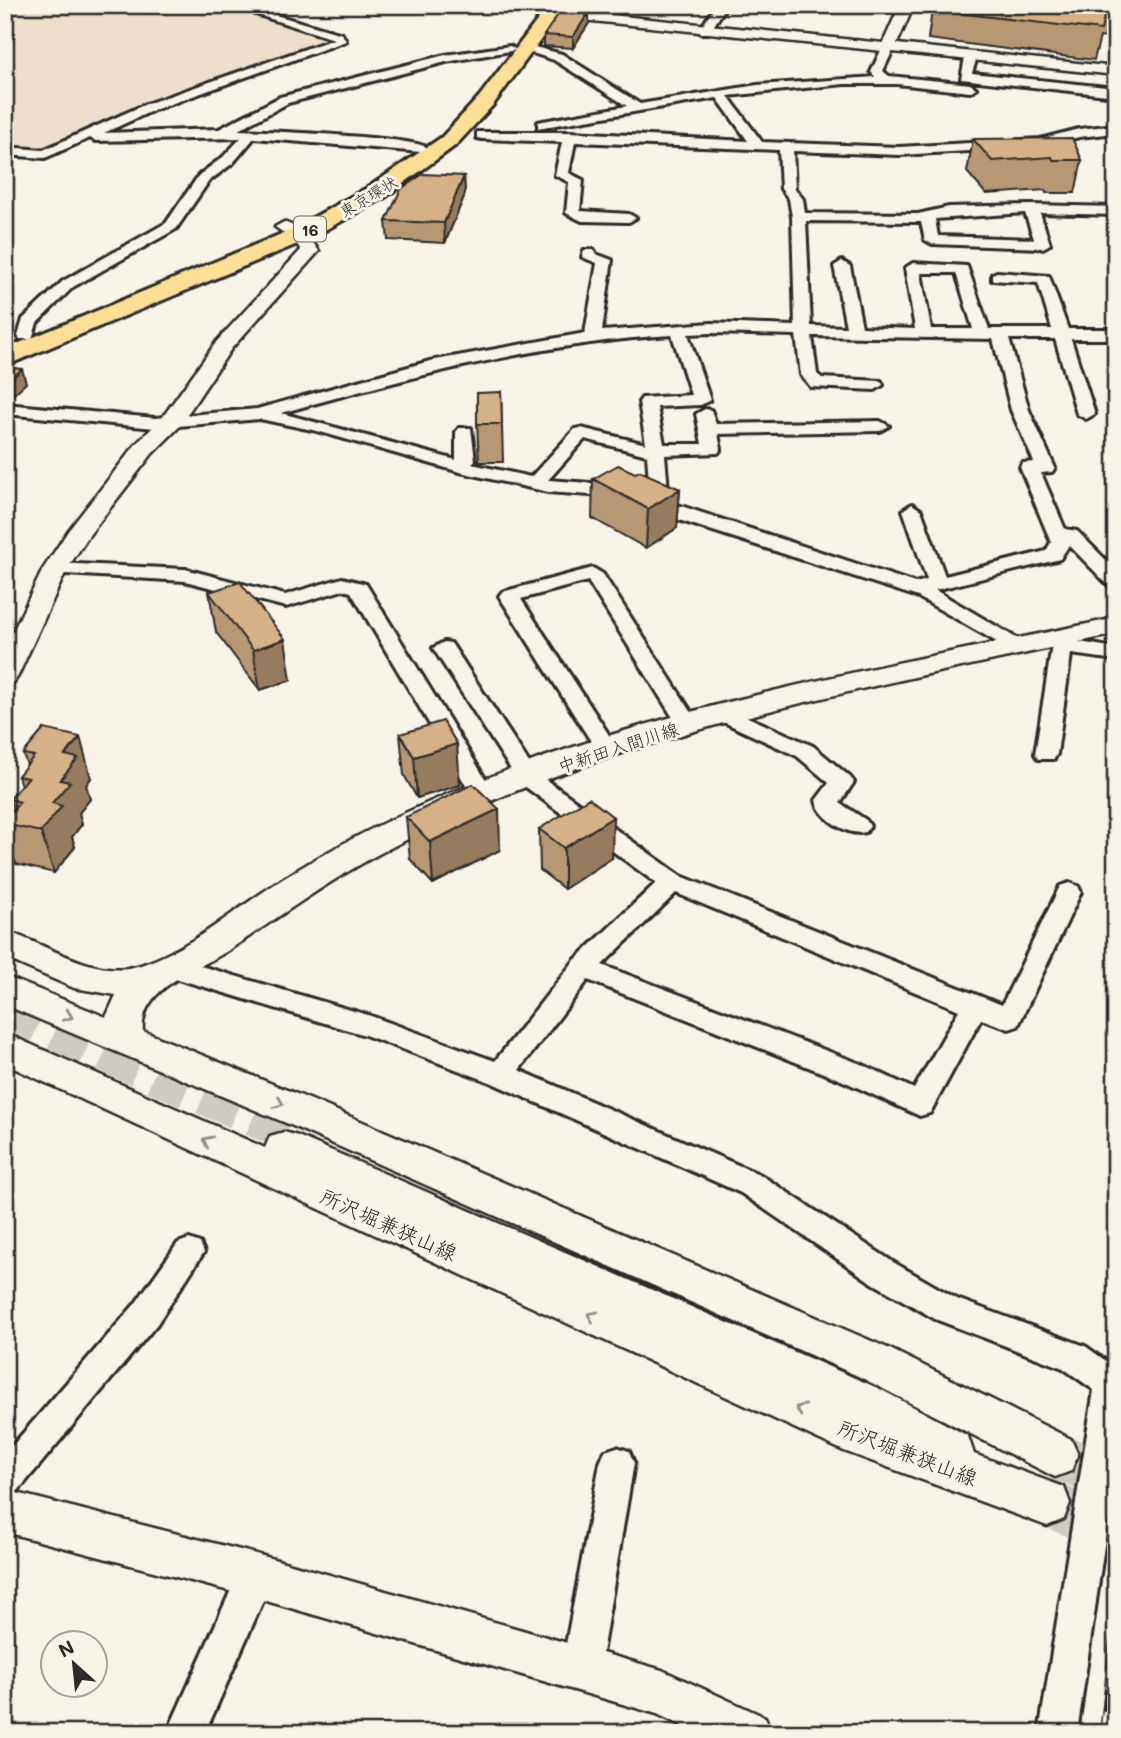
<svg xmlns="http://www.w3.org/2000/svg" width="1121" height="1738" viewBox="0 0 1121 1738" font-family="Mali,'Klee One',sans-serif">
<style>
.built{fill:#eddfcb}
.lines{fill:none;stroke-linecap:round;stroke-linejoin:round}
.secondary-tunnel-far1{stroke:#cecbc2;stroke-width:36;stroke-dasharray:36 18;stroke-linecap:butt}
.secondary-tunnel{stroke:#cecbc2;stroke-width:46;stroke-dasharray:46 23;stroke-linecap:butt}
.minor-casing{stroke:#2b2b2b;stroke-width:6}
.tertiary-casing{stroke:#2b2b2b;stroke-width:5}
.secondary-casing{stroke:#2b2b2b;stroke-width:5}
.trunk-casing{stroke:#2b2b2b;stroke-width:6}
.minor{fill:#f7f3e8;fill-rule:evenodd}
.tertiary{fill:#f7f3e8;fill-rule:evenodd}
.secondary{fill:#f7f3e8;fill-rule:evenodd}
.trunk{fill:#fbdf96;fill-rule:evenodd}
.rail-casing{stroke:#2b2b2b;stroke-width:10}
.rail{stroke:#f7f3e8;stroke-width:7;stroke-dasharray:22;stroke-linecap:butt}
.wall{fill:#b79874;stroke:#2b2b2b;stroke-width:2}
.shaded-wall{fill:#957c5e;stroke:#2b2b2b;stroke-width:2}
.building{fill:#d5b187;stroke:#2b2b2b;stroke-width:2}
.oneway{stroke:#918f8a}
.labels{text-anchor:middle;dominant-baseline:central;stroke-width:6;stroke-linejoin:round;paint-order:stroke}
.far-street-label{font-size:16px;fill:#2b2b2b;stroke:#f7f3e8}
.shield{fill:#f7f3e8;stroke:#686764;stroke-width:2}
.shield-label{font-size:16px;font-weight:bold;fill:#2b2b2b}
.street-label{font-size:18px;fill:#2b2b2b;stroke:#f7f3e8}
.near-street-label{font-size:21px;fill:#2b2b2b;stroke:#f7f3e8}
</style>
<rect width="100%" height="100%" fill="#f7f3e8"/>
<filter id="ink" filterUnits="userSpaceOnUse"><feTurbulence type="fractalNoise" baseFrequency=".0143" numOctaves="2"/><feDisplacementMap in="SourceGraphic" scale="14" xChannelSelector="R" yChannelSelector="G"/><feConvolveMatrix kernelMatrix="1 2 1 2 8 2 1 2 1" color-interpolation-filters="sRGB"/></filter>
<g filter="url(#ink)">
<path class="built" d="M18,5h265l-27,9 78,23 2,3 -285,109h-46v-98l6,-2 -6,-7v-17z"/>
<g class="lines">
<path class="secondary-tunnel-far1" d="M5,1011l290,125"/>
<path class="secondary-tunnel" d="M1055,1455l61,26
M1047,1503l69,29"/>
<defs>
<path id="minor" d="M276,5h16l-20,9 70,20 4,7 -192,69 -50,23 115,-4 61,-32 165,-42 65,-9 6,4 -70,12 -158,41 -50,27c27,1 177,7 190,18l-7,4 -167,-14 -21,25 -24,18 -33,48 -103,58 -36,36 -5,16h-12l-2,-3 5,-17 40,-38 103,-58 33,-48 24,-18 18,-19 -145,3 -6,-3 -45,20 -40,-3v-8l38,3 103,-46 188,-65 -79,-25z
M529,5h15l15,8 -10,2z
M716,5h11l-18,28h-8l-2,-2z
M527,45l35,9 78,50 117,-19 118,-8 -4,-5 11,-24 6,-3 6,3 -11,23 6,5 81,8 6,4 -6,4 -73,-8h-53l-116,12 34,46 137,5 141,-8 39,-10 37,-4v8l-37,4 -39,10 -141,8 -106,-4 2,38 8,10 2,14 113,1 31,-7 82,-2 85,2v8l-76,-2 10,31 -7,4 -111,-4 -7,-4 -4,-18 -115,-1 5,105 35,1 -12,-61 8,-5 8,5 12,61 53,2 -10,-61 8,-5 54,3 22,63h63l-14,-46 -46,-3v-6l5,-2 52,4 19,53h48v10h-45l24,75 -9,5 -9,-5 -22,-75h-46l20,71 26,58 -3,4 -11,1 24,56 12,2 39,39v18l-7,-2 -40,-41 -9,14 -125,31 88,52 4,5 -4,5 -7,1 -98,-56 -314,-101 -56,-4 -88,-20 -143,-41 -57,-12 -105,9 -150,-14v-10l150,14 102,-9 173,-48 155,-28 12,-70 -15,-6 2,-7h10l2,4 16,6 -10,71 109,-8 84,3 -3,-109 -3,-18 -8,-10 -2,-39 -204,-8 -6,31 14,7 -3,31 49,3 7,4 -7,4 -47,-1 -16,-8 3,-31 -14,-7 7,-33 -80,-3 -5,-1v-6h93l178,9 -31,-43 -179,30v-6l5,-1 84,-15 -73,-46 -31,-10 -2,-2zM1025,213l9,26 -96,-3 -3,-17zM921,273h35l17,56h-42zM711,333l85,2 5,40 10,12 64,3 8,-5 -2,-4 -59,-3 -5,-4 -5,-38 181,3 18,71 23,52 -11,1 -3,4 31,75 -5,9 -101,25 -24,-66 -9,-6 -9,6 24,70 -12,3 -246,-81 -4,-47 53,-2 3,-4 -3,-15 162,-3 9,-5 -9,-5 -164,3 -5,-14 -6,-1 -9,5 6,30h-38l-7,-37 44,-2 9,-5 -22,-66zM672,335l19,60 -49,3 -3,4 7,42 -65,-16 -6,1 -44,48 -59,-13 3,-4 -4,-32h-12l-3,4v28l-175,-47c128,-36 257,-70 391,-78zM585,439l62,16 3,41 -45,-12 -57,-4z
M971,53l6,4 -5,16 144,15v8l-155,-17 4,-22z
M55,563l130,6 100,26 57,-17 24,6 128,209 -4,6h-16l-123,-207 -8,-2 -57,17 -101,-26 -137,-8 -3,-4z
M593,568l10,6 96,150 -3,5h-16l-92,-148 -67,18 97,150 -3,5h-16l-100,-158 3,-4z
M1063,632l7,2 3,7 43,7v12l-45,-6 -14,100 -3,5h-16l-3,-5 18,-116z
M444,642l7,1 84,129 146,104 321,129 58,-119 9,-3 9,3 3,6 -63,134 -9,3 -28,-10 -51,94 -10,3 -79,-36 -253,-100 -69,90 242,105 132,87 64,37 128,47 31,22v95l-39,270h-38l55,-343 -31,-22 -128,-49 -64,-37 -130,-89 -251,-111 -125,-47 -204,-61 -4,-7 4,-7 9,-3 201,59 124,45 79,-100 82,-78 -137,-101 -86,-134zM676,893l283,117 -45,79 -53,-25 -259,-99z
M725,707l88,39 37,31 4,5 -14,21 26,17 4,6 -4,6c-17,5 -47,-14 -50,-32l13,-17 -32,-27 -80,-37 -3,-5 3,-5z
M189,1239l11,4 4,9 -47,72 -140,168 -12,5v-43l130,-150 43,-61z
M617,1447l12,4 5,12 -35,208 -6,13 -13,6 -13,-6 -6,-13 39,-208 5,-12z
M256,1558l13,5 5,13 -69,157h-38l76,-170z"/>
<path id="tertiary" d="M900,5h14l-17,39 219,23v8l-563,-58 -7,-4 7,-4 330,34z
M284,222l21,9 14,20 -88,98 -53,79 -26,26 -62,80 -23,35 -49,107 -4,6 -9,2v-36l38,-79 25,-38 68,-87 26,-26 55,-77 84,-91 -8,-11 -18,-12z
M5,1490l251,64 406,116 103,47 7,16h-75l-40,-19 -401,-116 -251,-66z"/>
<path id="secondary" d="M1116,618v16c-243,53 -496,96 -720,211 -58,29 -110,67 -164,103 -30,21 -93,38 -89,83l171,70 576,248 181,90 7,16 -7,16 -16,6 -195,-100 -574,-254 -281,-118v-29l101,41 10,-22 -42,-7 -69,-30v-27c43,13 90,49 136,34 51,-17 93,-55 137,-83 54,-35 111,-63 170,-88 212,-90 444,-129 668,-176z
M5,1033l260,115 5,-12 14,-4 14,4 582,253 88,47 6,18 90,33 6,16 -6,16 -17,7 -203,-75 -839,-387z"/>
<path id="trunk" d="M549,5h17l-73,100 -37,40 -71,52 -78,43 -302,126v-17l286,-119 78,-43 73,-50 37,-40z"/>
</defs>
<use href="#minor" class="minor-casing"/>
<use href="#tertiary" class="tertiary-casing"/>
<use href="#secondary" class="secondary-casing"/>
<use href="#trunk" class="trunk-casing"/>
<use href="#minor" class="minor"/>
<use href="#tertiary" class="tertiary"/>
<use href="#secondary" class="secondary"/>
<use href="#trunk" class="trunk"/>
<defs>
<path id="rail" d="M1104,1733l12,-112"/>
</defs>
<use href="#rail" class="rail-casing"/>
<use href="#rail" class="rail"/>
</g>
<path class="wall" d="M571,5h29l-4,6 -25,-3z
M1116,5v34l-16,-2 -6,23 -166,-21 4,-29z
M589,23l-16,25 -29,-2v-11z
M973,139l109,21 -7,33h-29l-1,-3 -59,4 -19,-22z
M464,176l1,18 -20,49 -57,-3 -2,-19z
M501,392l2,70h-24l-2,-38z
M635,473l45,16 -3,39 -31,20 -54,-30 1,-39z
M209,592l82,88 -31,10 -44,-58z
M44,729l47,49 -5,7 4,14 -11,14 3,11 -10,13 3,10 -21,26 -38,-9 -11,-31v-14l8,-10 -3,-10 11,-13 -3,-10 9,-11 -4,-11z
M400,734l60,51 -43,13 -13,-23z
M406,817l94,33 -67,34 -23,-25z
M539,829l73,29 -48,31 -24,-19z"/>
<path class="shaded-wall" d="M589,12v11l-16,25v-11z
M464,176l1,18 -20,49 -1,-20z
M22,369l4,14 -21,19v-18z
M680,489l-3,39 -31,20 2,-39z
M285,639l6,41 -31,10 -7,-40z
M80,737l11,41 -5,7 4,14 -11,14 3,11 -10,13 3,10 -21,26 -13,-41 11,-29 8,-23 5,-25z
M457,744l3,41 -43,13 -3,-41z
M499,809l1,41 -67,34 -3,-42z
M613,817l-1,41 -48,31v-41z"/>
<path class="building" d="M934,5h182v4l-10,-1 -5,22 -169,-20z
M562,9l27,3 -16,25 -29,-2z
M1072,138l10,22h-29l-1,-3 -60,4 -19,-22z
M423,174l41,2 -20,47 -58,-2 15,-32z
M5,367l17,2 -17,15z
M501,392l1,32h-25v-31z
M618,465l17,8 5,-2 40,18 -32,20 -55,-30z
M240,582l45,57 -32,11 -44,-58z
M443,721l14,23 -43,13 -14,-23z
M44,729l36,8 -15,18 13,3 -18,22 10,2 -18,21 10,3 -21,26 -36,-8v-5l15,-17 -10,-3 18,-21 -10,-2 16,-20 -11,-2z
M473,784l26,25 -69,33 -24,-25z
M589,798l24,19 -49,31 -25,-19z"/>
<defs><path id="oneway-chevron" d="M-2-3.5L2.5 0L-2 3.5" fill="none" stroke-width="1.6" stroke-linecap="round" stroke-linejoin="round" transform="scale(1.75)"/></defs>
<g class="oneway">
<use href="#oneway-chevron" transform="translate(68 1016) rotate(22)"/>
<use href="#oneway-chevron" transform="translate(279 1103) rotate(23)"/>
<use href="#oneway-chevron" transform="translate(207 1141) rotate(-155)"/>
<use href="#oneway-chevron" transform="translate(592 1316) rotate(-156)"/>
<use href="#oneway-chevron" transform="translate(800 1409) rotate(-156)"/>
</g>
</g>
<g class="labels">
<g class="far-street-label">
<text transform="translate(368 196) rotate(-31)">東京環状</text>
</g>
<rect class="shield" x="294" y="216.5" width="32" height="25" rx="5"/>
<g class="shield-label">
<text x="310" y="229">16</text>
</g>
<g class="street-label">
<text transform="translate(618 747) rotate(-18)">中新田入間川線</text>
</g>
<g class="near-street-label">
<text transform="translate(389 1224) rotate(24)">所沢堀兼狭山線</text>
<text transform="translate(908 1452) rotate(21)">所沢堀兼狭山線</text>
</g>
</g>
<rect width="1121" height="1738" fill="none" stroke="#f7f3e8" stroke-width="28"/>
<rect x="14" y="14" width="1093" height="1710" fill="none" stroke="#2b2b2b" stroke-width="2.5" filter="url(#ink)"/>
<g transform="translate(74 1664) rotate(333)"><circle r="33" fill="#f7f3e8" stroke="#a5a39c" stroke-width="2"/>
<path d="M0-5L12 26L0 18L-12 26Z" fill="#2b2b2b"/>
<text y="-10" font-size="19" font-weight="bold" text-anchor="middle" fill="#2b2b2b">N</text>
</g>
</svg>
